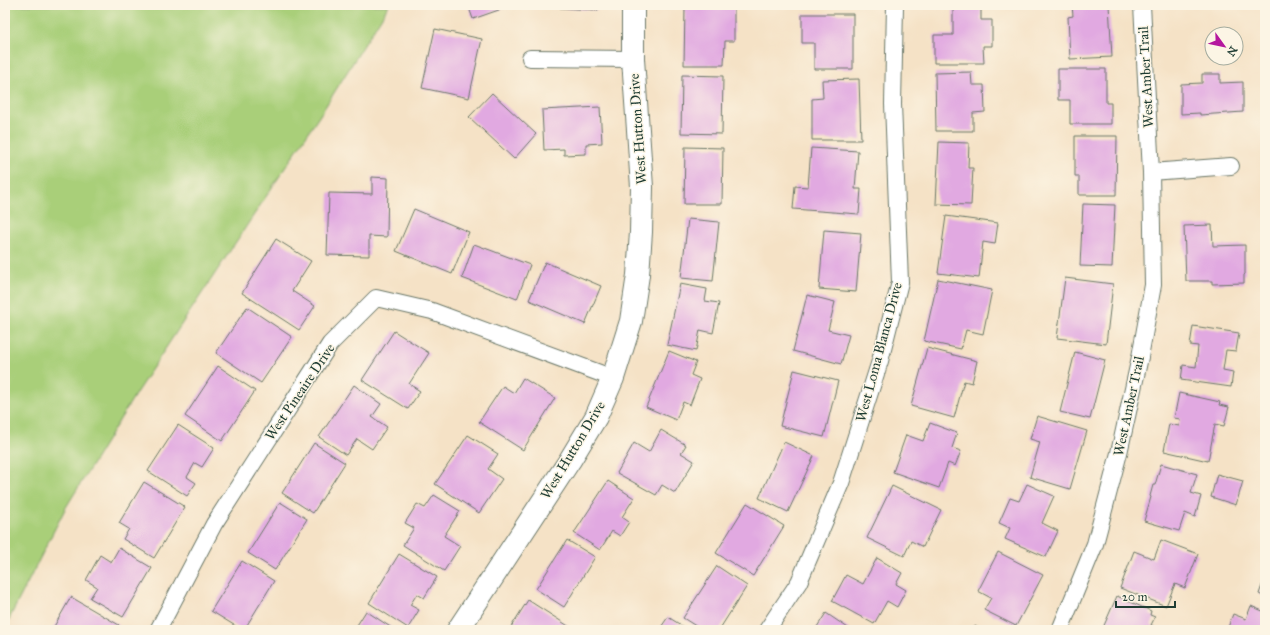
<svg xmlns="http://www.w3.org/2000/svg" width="1270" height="635" viewBox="0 0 1270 635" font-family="'IM FELL Great Primer',serif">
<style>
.green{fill:#a9cf79;stroke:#648656}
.building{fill:#e1a9e1}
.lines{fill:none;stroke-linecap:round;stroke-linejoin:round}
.street-casing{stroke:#6a7767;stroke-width:18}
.secondary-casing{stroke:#6a7767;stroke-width:24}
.street{stroke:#fff;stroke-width:16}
.secondary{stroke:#fff;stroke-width:22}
.labels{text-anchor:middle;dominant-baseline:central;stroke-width:3;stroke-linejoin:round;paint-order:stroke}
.street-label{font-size:14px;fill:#1f3d34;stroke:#fcf5e5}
</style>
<rect width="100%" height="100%" fill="#fcf5e5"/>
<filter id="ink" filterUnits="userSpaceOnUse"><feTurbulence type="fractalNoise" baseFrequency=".025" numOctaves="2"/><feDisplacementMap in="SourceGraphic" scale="8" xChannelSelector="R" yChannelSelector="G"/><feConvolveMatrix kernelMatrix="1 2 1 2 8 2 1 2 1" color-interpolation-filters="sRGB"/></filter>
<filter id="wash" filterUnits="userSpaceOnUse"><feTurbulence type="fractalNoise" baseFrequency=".012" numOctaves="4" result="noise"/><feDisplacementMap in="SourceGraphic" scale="16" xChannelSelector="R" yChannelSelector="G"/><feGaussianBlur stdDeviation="0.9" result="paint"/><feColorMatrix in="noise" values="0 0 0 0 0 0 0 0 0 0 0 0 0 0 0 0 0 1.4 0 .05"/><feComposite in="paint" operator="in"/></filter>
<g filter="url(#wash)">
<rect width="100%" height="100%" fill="#f5e2c6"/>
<path class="green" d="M5,5h384l-67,107 -184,278 -73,119 -60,118z"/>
<g id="blocks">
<path class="building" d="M468,5h45l-40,14z
M560,5h39l-1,5 -38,-2z
M953,5h28v15h11v26h-9l1,17h-50v-28h19z
M1072,5h37l3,52 -42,2 -2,-42 5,-1z
M685,7l49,1v33h-9l-1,24h-40z
M802,14h51v55h-39v-26h-12z
M435,29l47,10 -13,59 -47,-10z
M1058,69h48v34h5v21h-41v-24h-12z
M971,72l1,13h12l1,27 -12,1v18h-37l-1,-58z
M1202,74h18v9l23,-1v30l-43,3v-2l-19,1v-30l21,-1z
M682,75l41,1 -1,58 -41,-1z
M859,79l2,61h-49v-41l11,-1 -1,-18z
M492,93l44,41 -22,25 -45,-42z
M600,107l2,36 -16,1v10l-22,1v-6l-20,1 -2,-40z
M1075,136h42l-1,59h-37v-19h-4z
M939,142l30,1 -1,25h5l-2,37 -35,-1z
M685,147l38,1 -1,56h-38z
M811,148l47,3 -3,38h6l-2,25 -66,-5 2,-23 13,1z
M372,177l16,1 -1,59 -18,-1v20l-42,-1 2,-62 43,1z
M1083,204l32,1 -3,62 -32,-1z
M414,209l55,23 -17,42 -56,-23z
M946,216l52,7 -3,21 -12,-2 -4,36 -41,-5z
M688,219l31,3 -6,59 -32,-3z
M1212,225l1,21 32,-1v29l-1,1v8l-32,1v-3h-26l-2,-55z
M824,230l37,3 -5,59 -37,-3z
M276,239l35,22 -19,30 23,15 -16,24 -57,-37z
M474,244l56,21 -13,34 -55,-21z
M545,262l56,24 -16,38 -56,-24z
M1065,278l48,6 -7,60 -49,-6z
M938,279l54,11 -9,44 -17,-4 -5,19 -37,-8z
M680,284l27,5 -2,12 14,2 -6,30 -13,-3 -4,21 -29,-6z
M807,295l28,7 -7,28 21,5 -8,29 -48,-13z
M247,307l45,30 -31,46 -45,-30z
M1193,326l46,7 -3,18 -10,-1 -3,20 10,2 -2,15 -50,-7 2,-15 13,2 2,-21 -8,-1z
M394,331l35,22 -20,31 11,7 -12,18 -46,-29z
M927,348l50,13 -5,22 -8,-2 -10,37 -43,-12z
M669,351l27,11 -5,13 9,4 -10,26 -7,-3 -7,18 -30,-13z
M1075,352l30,8 -15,59 -30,-7z
M218,366l37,25 -33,50 -37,-25z
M794,370l44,11 -14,56 -44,-11z
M523,378l32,20 -32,52 -44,-28 24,-36 11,7z
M354,385l27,19 -9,13 15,10 -15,22 -15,-10 -11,16 -27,-18z
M1179,393l41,9 -1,3 10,2 -5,19 -9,-2 -7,37 -44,-10 5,-27 10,2 1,-7 -6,-1z
M1037,416l50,15 -17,58 -40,-12 10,-35 -10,-3z
M930,423l27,10 -5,15 9,3 -6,15 -7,-3 -9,25 -46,-16 13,-37 17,6z
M178,425l36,23 -12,19 -7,-4 -8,14 9,6 -9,13 -39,-25z
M661,430l25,15 -5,8 13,8 -19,32 -13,-8 -6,10 -39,-22 17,-30 15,9z
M468,435l30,19 -10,15 14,10 -23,34 -44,-29z
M784,442l30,14 -26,56 -29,-14z
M314,443l31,20 -32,50 -31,-20z
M1161,464l36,10 -6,19 10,3 -6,21 -10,-4 -6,18 -35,-10 7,-24 -1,-1 3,-11h2z
M1217,474l26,7 -7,24 -25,-8z
M608,481l26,17 -12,19 7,5 -9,14 -8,-5 -12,19 -26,-17z
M144,482l41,25 -31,51 -31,-19 6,-10 -10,-6z
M1027,484l27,12 -12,27 16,8 -12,26 -41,-18 5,-11 -11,-5 11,-25 9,3z
M892,486l49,24 -18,37 -12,-6 -7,15 -37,-18z
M434,495l26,16 -16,25 16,10 -16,25 -41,-26 11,-17 -9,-5 12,-19 8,4z
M280,502l27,17 -32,51 -27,-17z
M747,503l37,23 -31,50 -37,-23z
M567,540l28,17 -31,50 -28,-18z
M1161,540l37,14 -13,34 -10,-4 -9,22 -46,-18 14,-37 20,8z
M1265,547v10l-3,-1z
M119,548l33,20 -29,49 -33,-19 7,-11 -11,-7 14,-25 11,7z
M998,552l45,23 -27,51 -32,-16 7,-12 -13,-7z
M399,554l38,23 -13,21 -7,-4 -7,11 9,5 -11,18 -39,-25z
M877,558l25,15 -6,11 10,6 -9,17 -10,-6 -13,23 -42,-23 14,-26 17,9z
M242,561l32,20 -30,49h-2l-31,-19z
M717,566l30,20 -28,44h-17l-19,-12z
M1265,577v20l-6,-3z
M1117,596l34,15 -1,4 5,2 -4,8 4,2 -1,3h-52z
M71,597l48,28 -3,5h-64z
M528,600l45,29 -1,1h-63z
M1251,606l14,6v18h-38l6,-16 13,5z
M366,611l29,19h-41z
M826,613l25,17h-36z
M668,617l21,13h-30z
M975,626l7,4h-9z"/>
</g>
</g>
<g filter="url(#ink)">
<use href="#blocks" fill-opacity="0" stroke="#6a7767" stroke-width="1"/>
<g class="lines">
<defs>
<path id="street" d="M530,58l103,1
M1151,172l80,-6
M158,630l56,-106 116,-180 46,-46 56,13 181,67
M767,630l32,-48 42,-99 39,-122 20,-79 -7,-178 2,-99
M1060,630l35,-86 24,-91 21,-96 13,-72 -2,-113 -9,-167"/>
<path id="secondary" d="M458,630l112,-170 26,-43 17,-39 18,-57 7,-46 3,-43 1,-45 -9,-128v-54"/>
</defs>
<use href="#street" class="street-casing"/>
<use href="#secondary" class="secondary-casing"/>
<use href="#street" class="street"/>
<use href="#secondary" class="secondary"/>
</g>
</g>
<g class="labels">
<g class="street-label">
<text transform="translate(1146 77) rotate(-93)">West Amber Trail</text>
<text transform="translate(638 129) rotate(-94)">West Hutton Drive</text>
<text transform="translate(879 352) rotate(-75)">West Loma Blanca Drive</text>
<text transform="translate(300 392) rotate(-56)">West Pineaire Drive</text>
<text transform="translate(1129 406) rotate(-78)">West Amber Trail</text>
<text transform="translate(573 450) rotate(-59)">West Hutton Drive</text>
</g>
</g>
<rect width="1270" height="635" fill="none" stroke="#fcf5e5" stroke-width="20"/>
<g transform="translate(1224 46) rotate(123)"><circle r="19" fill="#fcf5e5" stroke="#a4ab9e"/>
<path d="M0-3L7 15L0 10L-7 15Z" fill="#b5179e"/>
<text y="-6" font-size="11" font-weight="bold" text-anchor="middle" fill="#1f3d34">N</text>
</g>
<path d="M1116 601v6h59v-6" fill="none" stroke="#1f3d34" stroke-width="2"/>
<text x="1122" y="601" font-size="12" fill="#1f3d34" stroke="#fcf5e5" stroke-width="3" paint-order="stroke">20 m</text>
</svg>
